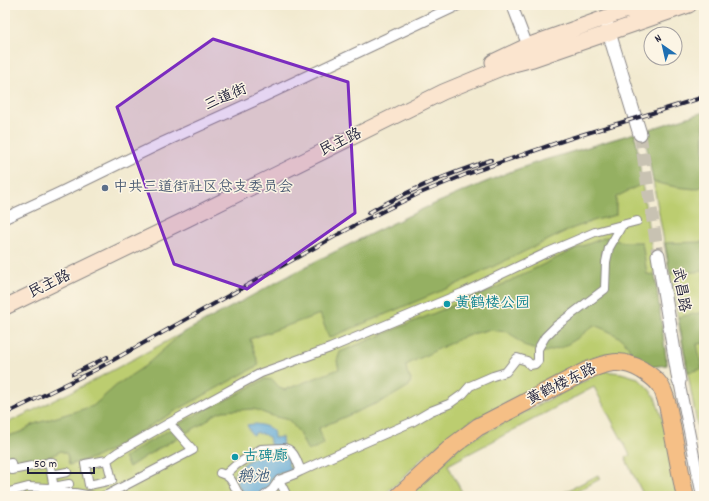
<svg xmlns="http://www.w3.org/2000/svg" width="709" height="501" viewBox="0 0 709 501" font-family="Dekko,'LXGW WenKai TC',sans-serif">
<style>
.green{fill:#bccd6f;stroke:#6f7855}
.forest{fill:#95b062;stroke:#5c694e}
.water{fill:#5fa8d6;stroke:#406588}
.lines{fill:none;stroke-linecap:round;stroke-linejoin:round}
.tertiary-tunnel{stroke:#c8c2b2;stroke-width:13;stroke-dasharray:13 6;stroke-linecap:butt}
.pedestrian-casing{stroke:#8a8686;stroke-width:10}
.minor-casing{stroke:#8a8686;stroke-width:12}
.tertiary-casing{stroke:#8a8686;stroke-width:15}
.secondary-casing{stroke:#8a8686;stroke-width:17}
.primary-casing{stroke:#8a8686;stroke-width:19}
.pedestrian{stroke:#fff;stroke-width:8}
.minor{stroke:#fff;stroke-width:10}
.tertiary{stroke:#fff;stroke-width:13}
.secondary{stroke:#fbe5cf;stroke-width:15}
.primary{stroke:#f5bf86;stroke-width:17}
.rail-casing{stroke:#22223b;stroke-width:4}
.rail{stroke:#fcf5e5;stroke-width:2.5;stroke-dasharray:8;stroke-linecap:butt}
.marked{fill:#7b2cbf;fill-opacity:0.2;stroke:#7b2cbf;stroke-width:3;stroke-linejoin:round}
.service-dot{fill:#5c6f8a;stroke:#fcf5e5;stroke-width:1.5}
.culture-dot{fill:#0f9aa8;stroke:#fcf5e5;stroke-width:1.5}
.labels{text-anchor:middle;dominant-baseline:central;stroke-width:3;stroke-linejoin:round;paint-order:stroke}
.street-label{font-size:15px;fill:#22223b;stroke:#fcf5e5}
.service-label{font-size:15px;fill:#4e5e75;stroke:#fcf5e5;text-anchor:start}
.culture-label{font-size:15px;fill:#0d838f;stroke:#fcf5e5;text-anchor:start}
.water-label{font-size:16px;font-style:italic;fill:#3a5879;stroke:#fcf5e5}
</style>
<rect width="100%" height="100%" fill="#fcf5e5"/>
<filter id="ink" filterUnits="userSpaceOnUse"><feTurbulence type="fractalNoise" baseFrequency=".025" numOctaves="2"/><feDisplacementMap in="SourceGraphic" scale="8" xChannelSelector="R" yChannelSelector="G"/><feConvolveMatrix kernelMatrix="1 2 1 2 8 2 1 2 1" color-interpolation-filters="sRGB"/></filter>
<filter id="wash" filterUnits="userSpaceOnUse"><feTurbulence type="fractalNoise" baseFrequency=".012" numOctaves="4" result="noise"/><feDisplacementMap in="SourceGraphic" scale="16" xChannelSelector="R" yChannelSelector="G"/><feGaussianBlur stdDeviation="0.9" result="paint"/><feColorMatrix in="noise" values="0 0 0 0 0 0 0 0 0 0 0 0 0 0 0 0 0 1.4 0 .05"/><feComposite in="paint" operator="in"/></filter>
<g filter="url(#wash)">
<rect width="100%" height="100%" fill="#f2ead0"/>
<path class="green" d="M704,112v351l-60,-332z
M635,133l20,142 12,90 -54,-11h-9l-131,66 -14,9 -25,19 -12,10 -23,24 -17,14h-377v-72l76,-37 269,-143 75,-36 82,-35 31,-11z
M604,371l17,2 17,5 10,10 7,9 13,40 12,59h-36l-19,-38 5,-3 -36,-68 -146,78 16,31h-55l52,-51z
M598,475l2,4 -32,17h-11z"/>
<path class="forest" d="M704,112v74l-9,3 -19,-2 -23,-5 -9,-51z
M635,133l7,51 -26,13v18l-20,5 -25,9 -116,56 -126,53 -9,-24 -70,25 9,26 -89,49 -40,24 -14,9 -20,10 -27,8 -2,-11 -6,-3 -16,8 -31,6 -9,-3v-25l16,-5 13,-8 59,-18 25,-22 27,-18 36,-32 135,-73 69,-34 40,-19 82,-35 31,-11z
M606,237l16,5h20l5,32 8,1 12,90 -17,2 -18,-9c-1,-4 -2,-9 -4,-12 -8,-11 -22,-16 -34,-21l-16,13 -15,9 -18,5 -19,-5 -18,-15 -20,-2 -21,5 -61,30 1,7 4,8 -2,6 -20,12 -70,30 5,16 -16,7 -10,-20 -9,-11 -17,-4 -18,-7 -31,2 -10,4 -6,6 -63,36 -15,10 -5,-9 13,-9 65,-38 30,-14 33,-18 8,1 5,6 6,4 55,-21 -2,-8 3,-9 153,-63 82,-40z
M704,242v29l-34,3 -5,-31z
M704,312v31l-7,1 5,25 -14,3 -10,-55z"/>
<path class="water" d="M253,424c6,0 16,2 20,7 1,2 1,5 1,7l8,-1 1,14 4,3 3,6 -2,4 2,5h5l-1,3 -5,3 -2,-3c-7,0 -12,3 -17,8l1,5c-4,2 -5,4 -7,7 -4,5 -11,4 -17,4 -3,-3 -6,-6 -8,-10 -6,-10 -6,-15 4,-21 4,-4 8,-6 13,-8 6,-2 11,-1 16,-4l-3,-16 -3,-1 -2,-2 -1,1 -2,-2 -2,1 -1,-2 -6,3 -5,-10z"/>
</g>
<g filter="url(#ink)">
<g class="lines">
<path class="tertiary-tunnel" d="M640,134l18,121"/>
<defs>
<path id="pedestrian" d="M107,460l11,-8 51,-29 92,-50 69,-25 132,-55 84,-40 49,-21 42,-11
M107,460l5,20 -23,5 -4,-21z
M49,462l6,31h20l17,3
M5,464l6,-1 1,7 40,-8
M220,473c14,4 12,12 20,23
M226,474l10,-9 25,-16 22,-1c11,0 14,14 18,23
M52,475l15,-3
M5,493l23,-6 20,1 21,-4
M286,494l-7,-14 16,-6 6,-3 26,-12 85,-37 19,-11 18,-7 14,-10 7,-8 23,-10 13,-4 11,-14 10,3 3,4 5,-1 3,-3v-12l7,-12 11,-11 49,-37 1,-27 3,-14 13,-23
M103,496l4,-1 86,-45 -24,-27
M264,496l8,-6 7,-10"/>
<path id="minor" d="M512,5l18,47
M5,218l54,-25 105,-51 88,-40 206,-97
M679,381l23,115"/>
<path id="tertiary" d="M606,23l34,111
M658,255l21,126"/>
<path id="secondary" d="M493,62l34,-16 97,-35 19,-2 10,-4
M5,307l182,-88 256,-127 63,-26 27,-7 156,-54"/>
<path id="primary" d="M399,496l55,-51 24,-18 108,-56c21,-9 35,-13 56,-1 6,4 13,8 17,14 5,6 7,15 9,23l17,89"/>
</defs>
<use href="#pedestrian" class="pedestrian-casing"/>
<use href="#minor" class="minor-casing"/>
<use href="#tertiary" class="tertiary-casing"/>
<use href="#secondary" class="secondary-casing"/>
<use href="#primary" class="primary-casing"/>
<use href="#pedestrian" class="pedestrian"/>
<use href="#minor" class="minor"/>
<use href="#tertiary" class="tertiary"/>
<use href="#secondary" class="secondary"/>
<use href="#primary" class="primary"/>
<defs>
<path id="rail" d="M368,213c39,-22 80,-39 123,-53
M73,374l34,-17
M5,414l92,-45 262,-146 59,-29 49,-20 101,-35 136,-42"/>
</defs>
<use href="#rail" class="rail-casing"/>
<use href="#rail" class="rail"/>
</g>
</g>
<path class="marked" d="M213,39l135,43 7,131 -108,76 -73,-25 -57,-157z"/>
<circle class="service-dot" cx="105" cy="188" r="4"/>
<g class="culture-dot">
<circle cx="447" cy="304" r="4"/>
<circle cx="235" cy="457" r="4"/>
</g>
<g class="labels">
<g class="street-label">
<text transform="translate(226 98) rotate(-24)">三道街</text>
<text transform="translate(341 143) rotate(-26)">民主路</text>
<text transform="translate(50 285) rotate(-26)">民主路</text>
<text transform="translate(680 290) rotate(80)">武昌路</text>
<text transform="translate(562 385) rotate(-26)">黄鹤楼东路</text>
</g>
<g class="service-label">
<text x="113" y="188">中共三道街社区总支委员会</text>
</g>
<g class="culture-label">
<text x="455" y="304">黄鹤楼公园</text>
<text x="243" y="457">古碑廊</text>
</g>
<g class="water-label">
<text x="253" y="477">鹅池</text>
</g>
</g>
<rect width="709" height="501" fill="none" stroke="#fcf5e5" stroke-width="20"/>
<g transform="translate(663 46) rotate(326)"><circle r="19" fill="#fcf5e5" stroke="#a5a1a1"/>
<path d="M0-3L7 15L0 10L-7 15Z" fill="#1f6fb2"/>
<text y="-6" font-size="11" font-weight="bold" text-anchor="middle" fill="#22223b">N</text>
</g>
<path d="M28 467v6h66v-6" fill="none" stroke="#22223b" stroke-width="2"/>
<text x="34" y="467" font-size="12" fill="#22223b" stroke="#fcf5e5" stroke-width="3" paint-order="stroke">50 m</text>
</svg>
